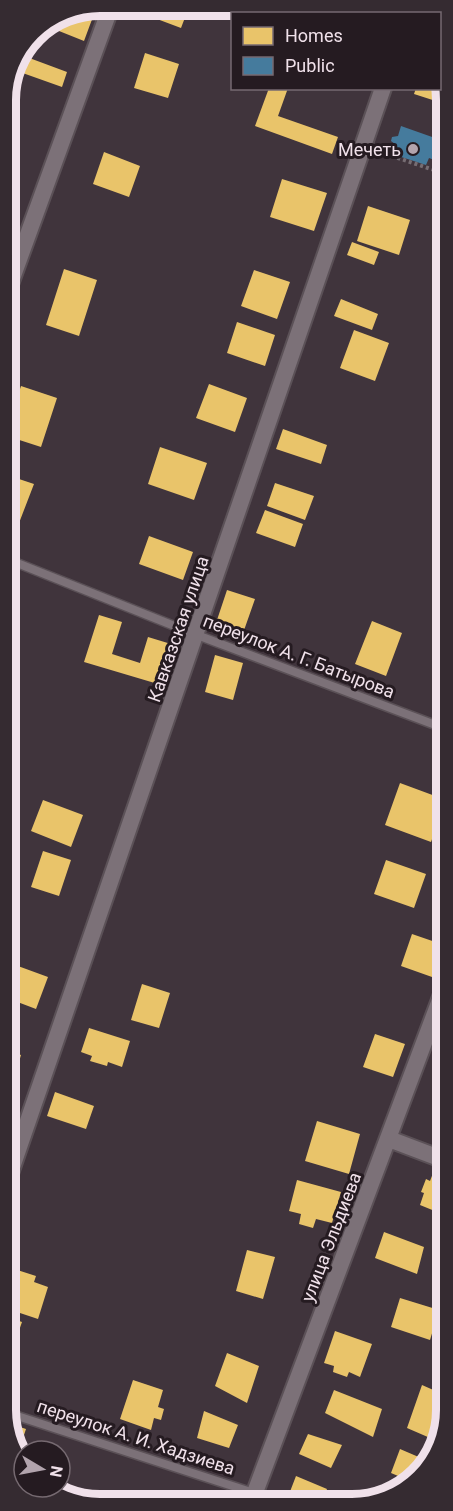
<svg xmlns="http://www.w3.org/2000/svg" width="453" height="1511" viewBox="0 0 453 1511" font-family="Roboto,sans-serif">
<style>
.homes{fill:#e9c46a}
.public{fill:#457b9d}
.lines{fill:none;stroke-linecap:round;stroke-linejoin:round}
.lane-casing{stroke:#5b5157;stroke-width:11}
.street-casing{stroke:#5b5157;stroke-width:20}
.path{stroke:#766d73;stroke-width:4;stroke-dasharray:3 3;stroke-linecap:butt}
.lane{stroke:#7c7178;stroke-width:8}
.street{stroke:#7c7178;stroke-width:16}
.poi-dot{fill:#b2a4ad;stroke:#251b21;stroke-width:2}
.labels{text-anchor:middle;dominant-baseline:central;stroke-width:6;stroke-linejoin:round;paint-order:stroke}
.poi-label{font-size:18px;fill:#f0e1ea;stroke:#251b21;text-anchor:end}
.street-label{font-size:18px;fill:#f0e1ea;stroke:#251b21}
.rim{fill:none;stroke:#f0e1ea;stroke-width:8}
</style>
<rect width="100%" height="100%" fill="#40343c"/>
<path class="homes" d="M134,6l55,1 -8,21 -48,-18z
M321,8h50l5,2 -2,4h-46l-8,-4z
M87,11l7,3 -10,27 -35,-14z
M145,53l34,11 -11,34 -34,-10z
M24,56l43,16 -5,15 -45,-16z
M15,74l2,1 -11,30v-10z
M440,84l5,2v18l-31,-10 2,-6h24z
M269,88h19l-10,28 60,21 -6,17 -77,-28z
M104,152l36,14 -11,31 -36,-13z
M282,179l45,14 -13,38 -44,-14z
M6,191l13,4 -7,23 -6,-1z
M368,206l42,14 -11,35 -42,-14z
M352,242l27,10 -5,13 -27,-10z
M64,269l33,11 -18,56 -33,-11z
M254,270l36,12 -13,37 -36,-13z
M341,299l37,15 -6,16 -38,-14z
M237,322l38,13 -10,31 -38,-13z
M354,330l35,13 -14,38 -35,-13z
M209,384l38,14 -12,34 -39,-14z
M21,386l36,12 -16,49 -34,-11v-7z
M283,429l44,16 -6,19 -45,-15z
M160,447l47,16 -13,37 -46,-16z
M7,475l27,9 -15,39 -12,-5z
M275,483l39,13 -9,24 -38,-14z
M265,510l38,14 -8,23 -39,-14z
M149,536l44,16 -10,28 -44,-16z
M227,590l28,9 -13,37 -27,-10z
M99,615l23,7 -10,32 28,9 8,-26 23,7 -13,40 -74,-22z
M372,621l30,12 -16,43 -31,-12z
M215,655l28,8 -10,37 -28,-8z
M400,783l46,17 -15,42 -46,-17z
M43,800l40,15 -12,32 -40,-16z
M43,851l28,9 -12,36 -28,-9z
M386,860l40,14 -12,34 -40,-14z
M412,934l32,11 -12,32 -31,-11z
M7,962l41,15 -12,32 -29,-11z
M142,984l28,9 -11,35 -28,-8z
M89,1028l41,13 -8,26 -14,-5 -1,4 -17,-5 2,-5 -11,-4z
M375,1034l30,10 -12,33 -30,-10z
M7,1050l14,5 -9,30 -5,-2z
M441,1069l5,2v23l-13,-4z
M55,1092l39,14 -8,23 -39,-13z
M317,1121l43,13 -11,40 -44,-13z
M435,1168l12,4v44l-27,-11 4,-12 -3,-1 5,-13 4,2z
M297,1180l44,12 -9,31 -16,-4 -3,9 -14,-4 2,-10 -12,-3z
M384,1232l40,15 -7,27 -42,-16z
M247,1250l28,7 -12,42 -27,-8z
M8,1267l28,9 -2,6 14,5 -10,32 -30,-10z
M400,1298l39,12 -9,30 -39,-13z
M8,1317l14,5 -8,23 -6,-2z
M335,1331l37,13 -12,33 -11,-5 -2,5 -14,-5 1,-6 -10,-3z
M227,1353l32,13 -12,37 -32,-17z
M133,1380l30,10 -5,17 6,2 -3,11 -7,-2 -3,12 -31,-11z
M422,1385l25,11v20l-10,25 -30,-13z
M334,1390l48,19 -9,28 -48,-24z
M204,1411l34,14 -9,23 -32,-10z
M8,1423l18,6 -7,21 -11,-21z
M308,1434l34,11 -11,23 -32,-14z
M400,1449l28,12 -5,12 -13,8 -19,-8z
M296,1476l31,13 -5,14 -36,-1z
M182,1491l34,12h-38z"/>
<path class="public" d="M401,126l34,12 -1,4 11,4v18l-16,-6 -3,7 -34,-11 3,-10 -4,-3 1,-4 6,-1z"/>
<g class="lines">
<defs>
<path id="lane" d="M7,559l190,76 249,94
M8,1413l246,80"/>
<path id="street" d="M6,295l105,-289
M389,1139l58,22
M7,1182l376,-1094
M251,1503l195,-519"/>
</defs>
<use href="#lane" class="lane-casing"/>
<use href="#street" class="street-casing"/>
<path class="path" d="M386,154l51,17 3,-9"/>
<use href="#lane" class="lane"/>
<use href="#street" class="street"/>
</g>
<circle class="poi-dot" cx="413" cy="149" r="6"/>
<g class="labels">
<g class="poi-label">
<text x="401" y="149">Мечеть</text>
</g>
<g class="street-label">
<text transform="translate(178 629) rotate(-71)">Кавказская улица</text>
<text transform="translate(299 656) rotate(21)">переулок А. Г. Батырова</text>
<text transform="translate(331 1237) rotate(-69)">улица Эльдиева</text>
<text transform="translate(136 1437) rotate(18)">переулок А. И. Хадзиева</text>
</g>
</g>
<path d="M0 0H453V1511H0ZM100 16H352A84 84 0 0 1 436 100V1410A84 84 0 0 1 352 1494H100A84 84 0 0 1 16 1410V100A84 84 0 0 1 100 16Z" fill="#352b31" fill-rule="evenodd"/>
<path class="rim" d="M100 16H352A84 84 0 0 1 436 100V1410A84 84 0 0 1 352 1494H100A84 84 0 0 1 16 1410V100A84 84 0 0 1 100 16Z"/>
<rect x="231" y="12" width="210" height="78" fill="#251b21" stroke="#766a71" stroke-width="1.5"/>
<rect x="243" y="27" width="30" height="18" fill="#e9c46a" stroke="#766a71" stroke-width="1.5"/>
<text x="285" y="42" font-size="18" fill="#f0e1ea">Homes</text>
<rect x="243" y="57" width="30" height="18" fill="#457b9d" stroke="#766a71" stroke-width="1.5"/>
<text x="285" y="72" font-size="18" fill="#f0e1ea">Public</text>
<g transform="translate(42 1469) rotate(100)"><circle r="28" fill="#251b21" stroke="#766a71" stroke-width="1.5"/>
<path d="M0-4.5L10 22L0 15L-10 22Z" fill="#b2a4ad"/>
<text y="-9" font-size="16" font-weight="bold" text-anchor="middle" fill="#f0e1ea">N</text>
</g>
</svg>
